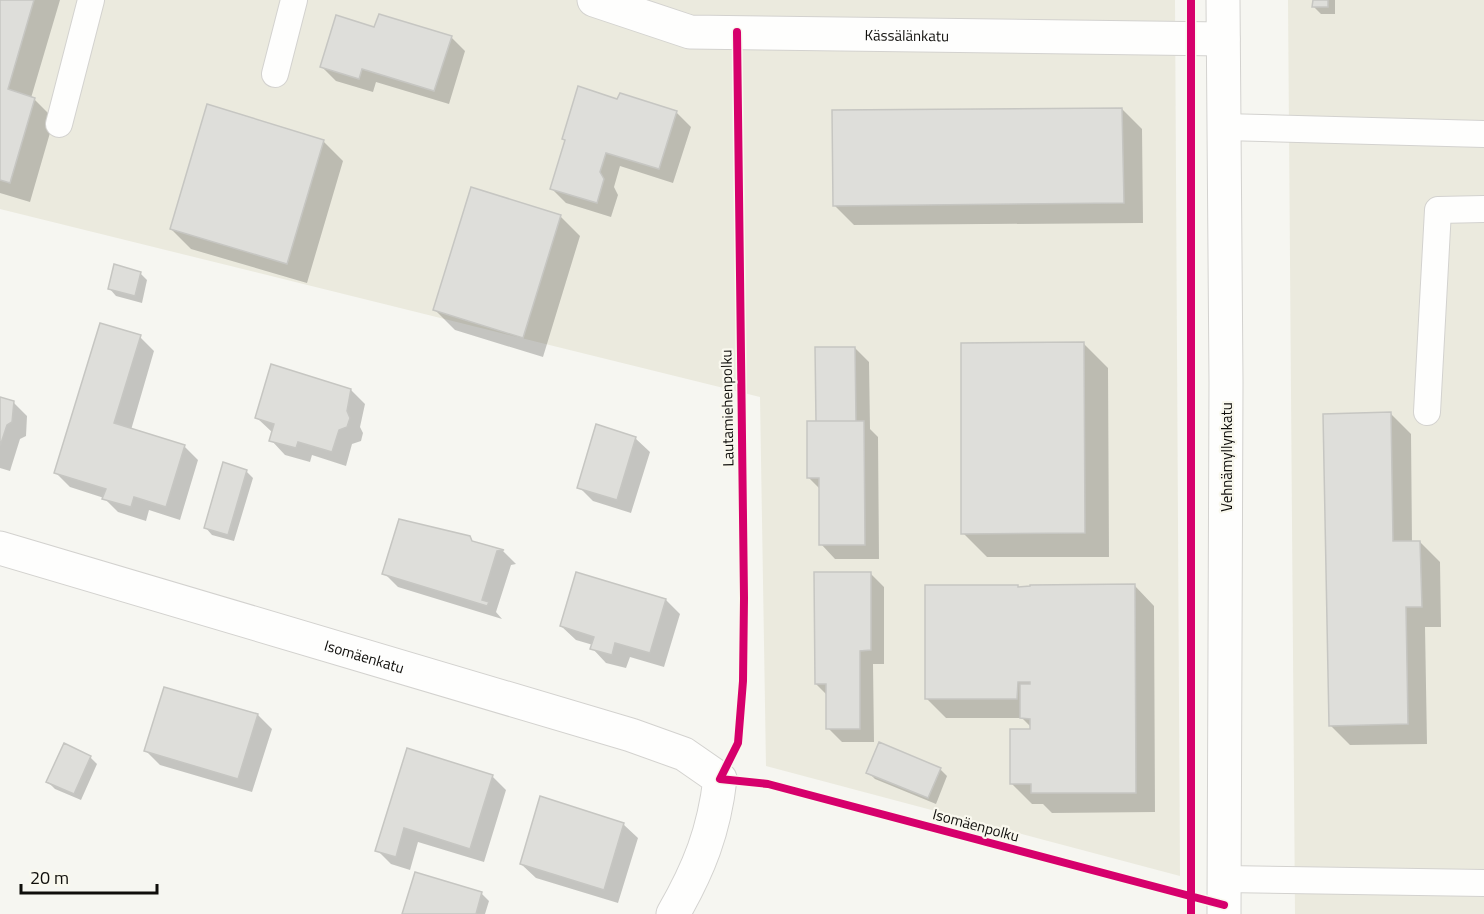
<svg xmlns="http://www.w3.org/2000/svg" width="1484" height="914" viewBox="0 0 1484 914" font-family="'Titillium Web',sans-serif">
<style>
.built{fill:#ebeade}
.shadow{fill:#0003}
.building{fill:#dededa;stroke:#c6c6c2;stroke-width:1.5}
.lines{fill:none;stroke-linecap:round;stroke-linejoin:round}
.service-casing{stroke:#d3d2cf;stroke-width:28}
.minor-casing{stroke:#d3d2cf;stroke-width:35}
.service{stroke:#fefefd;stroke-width:26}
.minor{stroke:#fefefd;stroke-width:33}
.cycleway-casing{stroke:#f9f8ee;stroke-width:11}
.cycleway{stroke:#d6006c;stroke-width:8}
.labels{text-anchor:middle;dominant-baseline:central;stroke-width:4.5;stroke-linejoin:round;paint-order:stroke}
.street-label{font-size:15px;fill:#0f0e0b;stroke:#f9f8ee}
</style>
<rect width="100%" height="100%" fill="#f6f6f1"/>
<path class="built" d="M0,0h1175l5,876 -414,-110 -6,-369 -760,-188z
M1288,0h196v914h-189z"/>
<path class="shadow" d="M0,0h60l-29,98 3,1 20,20 -24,83 -30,-9z
M1314,0h21v14h-14l-7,-7z
M375,29l76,8 14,14 -16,53 -73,-22 -3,10 -37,-11 -14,-14z
M618,101l58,11 15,15 -18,56 -53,-17 -6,21 4,8 -7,22 -45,-14 -14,-14 14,-47 -3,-3z
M1122,109l20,20 1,94 -289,2 -20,-20z
M323,141l20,20 -36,122 -116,-34 -20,-20z
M560,216l20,20 -37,121 -88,-27 -20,-20z
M140,273l7,7 -5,23 -26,-7 -7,-8z
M140,337l14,14 -23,79 53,16 14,14 -18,60 -31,-10 -3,11 -28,-9 -14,-14 -34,-11 -14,-14z
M1084,344l24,24 1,189h-122l-24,-24z
M855,348l14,14 1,67 8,8 1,122h-44l-14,-15 -1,-55 -12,-12 10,-54z
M351,390l14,14 -5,23 3,6 -2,8 -9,3 -6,22 -34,-11 -2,7 -25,-7 -14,-15 2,-7 -16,-15z
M0,398l13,4 14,14 -1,20 -6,3 -10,32 -10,-3z
M1391,414l20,20 1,109 8,-1 20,20 1,65h-16l2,117 -77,1 -20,-20z
M635,438l15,14 -19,61 -38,-12 -14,-14z
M246,471l7,7 -19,63 -22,-6 -7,-8z
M469,537l5,6 29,8 13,13 -5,1 -15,47 6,7 -104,-32 -14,-14z
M870,573l14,14v77h-11l1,78h-32l-14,-14 -1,-33 -11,-11z
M577,574l89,26 14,14 -16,53 -34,-10 -4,11 -20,-5 -14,-15 1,-3 -17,-5 -15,-14z
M1135,586l19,20 1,206 -103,1 -9,-9h-11l-20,-20 22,-54 -12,-12h-76l-20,-20 93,-110z
M258,715l14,14 -20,63 -92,-27 -14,-14z
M408,750l84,26 14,14 -22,72 -66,-20 -8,28 -19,-6 -14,-14z
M90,757l7,7 -16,36 -26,-11 -7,-7z
M940,769l7,7 -11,28 -61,-25 -7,-7z
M623,824l15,14 -20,65 -82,-25 -15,-14z
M416,874l66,20 7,7 -4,13h-81z"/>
<path class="building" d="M0,0h34l-26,89 27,9 -25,85 -10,-3z
M1313,0h15v7h-16z
M379,14l73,22 -18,55 -72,-22 -3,10 -39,-12 16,-52 38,12z
M578,86l39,13 3,-6 57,18 -18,58 -53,-16 -6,19 4,7 -7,24 -47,-14 15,-49 -3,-1z
M207,104l117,36 -37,124 -117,-35z
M1122,108l2,95 -291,3 -1,-96z
M471,187l90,28 -38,123 -90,-28z
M114,264l27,8 -6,24 -27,-7z
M100,323l41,12 -27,88 71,22 -19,62 -32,-10 -3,10 -29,-8 4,-10 -52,-16z
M1084,342l1,191 -124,1v-191z
M815,347h40l1,74h-40z
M271,364l80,25 -4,22 3,7 -3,9 -8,3 -7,22 -34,-10 -2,6 -27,-7 5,-17 -19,-6z
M0,397l14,4 -2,21 -5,3 -7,21z
M1391,412l2,129h27l2,66h-16l2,117 -79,2 -6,-312z
M807,421h57l1,124h-46v-67h-12z
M596,424l40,13 -19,63 -40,-12z
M223,462l24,8 -19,65 -24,-7z
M399,519l71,17 2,5 32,9 -7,1 -15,49 7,2 -2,4 -105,-32z
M576,572l90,27 -16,54 -35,-10 -3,12 -22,-6 4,-12 -34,-11z
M814,572h57v78l-11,1v78h-34v-45h-11z
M1135,584l1,209h-105v-9h-21v-55h20v-10l-10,-1v-34h10v-2h-12l-1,17h-92v-114h93v2l12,-1v-1z
M164,687l94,27 -20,65 -94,-28z
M879,742l62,26 -13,30 -62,-25z
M64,743l27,13 -17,38 -28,-12z
M407,748l86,27 -23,74 -66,-21 -8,29 -21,-6z
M540,796l84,27 -20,67 -84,-26z
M415,872l67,20 -6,22h-74z"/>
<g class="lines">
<defs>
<path id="service" d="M275,74l19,-74
M59,124l32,-124
M1224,127l260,7
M1427,412l11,-202 46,-1
M1225,879l259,4"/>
<g id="minor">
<path id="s1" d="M594,0l96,32 533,7"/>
<path d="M1223,0l3,382 -2,532"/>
<path id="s2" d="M0,548l631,187 53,19 36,25c-6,52 -21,90 -47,135"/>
</g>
</defs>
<use href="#service" class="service-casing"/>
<use href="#minor" class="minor-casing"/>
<use href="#service" class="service"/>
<use href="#minor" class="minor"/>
<defs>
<path id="cycleway" d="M737,32l7,566 -1,83 -5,62 -18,36 48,5 456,121
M1191,914v-914"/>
</defs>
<use href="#cycleway" class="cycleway-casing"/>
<use href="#cycleway" class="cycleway"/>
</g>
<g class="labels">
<g class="street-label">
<text stroke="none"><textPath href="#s1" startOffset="318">Kässälänkatu</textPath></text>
<text transform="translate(727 408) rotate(-91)">Lautamiehenpolku</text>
<text transform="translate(1226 457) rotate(-90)">Vehnämyllynkatu</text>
<text stroke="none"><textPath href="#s2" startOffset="380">Isomäenkatu</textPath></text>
<text transform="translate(976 825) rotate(15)">Isomäenpolku</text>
</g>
</g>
<path d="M21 884v9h136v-9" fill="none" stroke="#0f0e0b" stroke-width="3"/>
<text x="30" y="884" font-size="18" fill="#0f0e0b" stroke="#f9f8ee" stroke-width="4.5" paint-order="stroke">20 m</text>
</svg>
